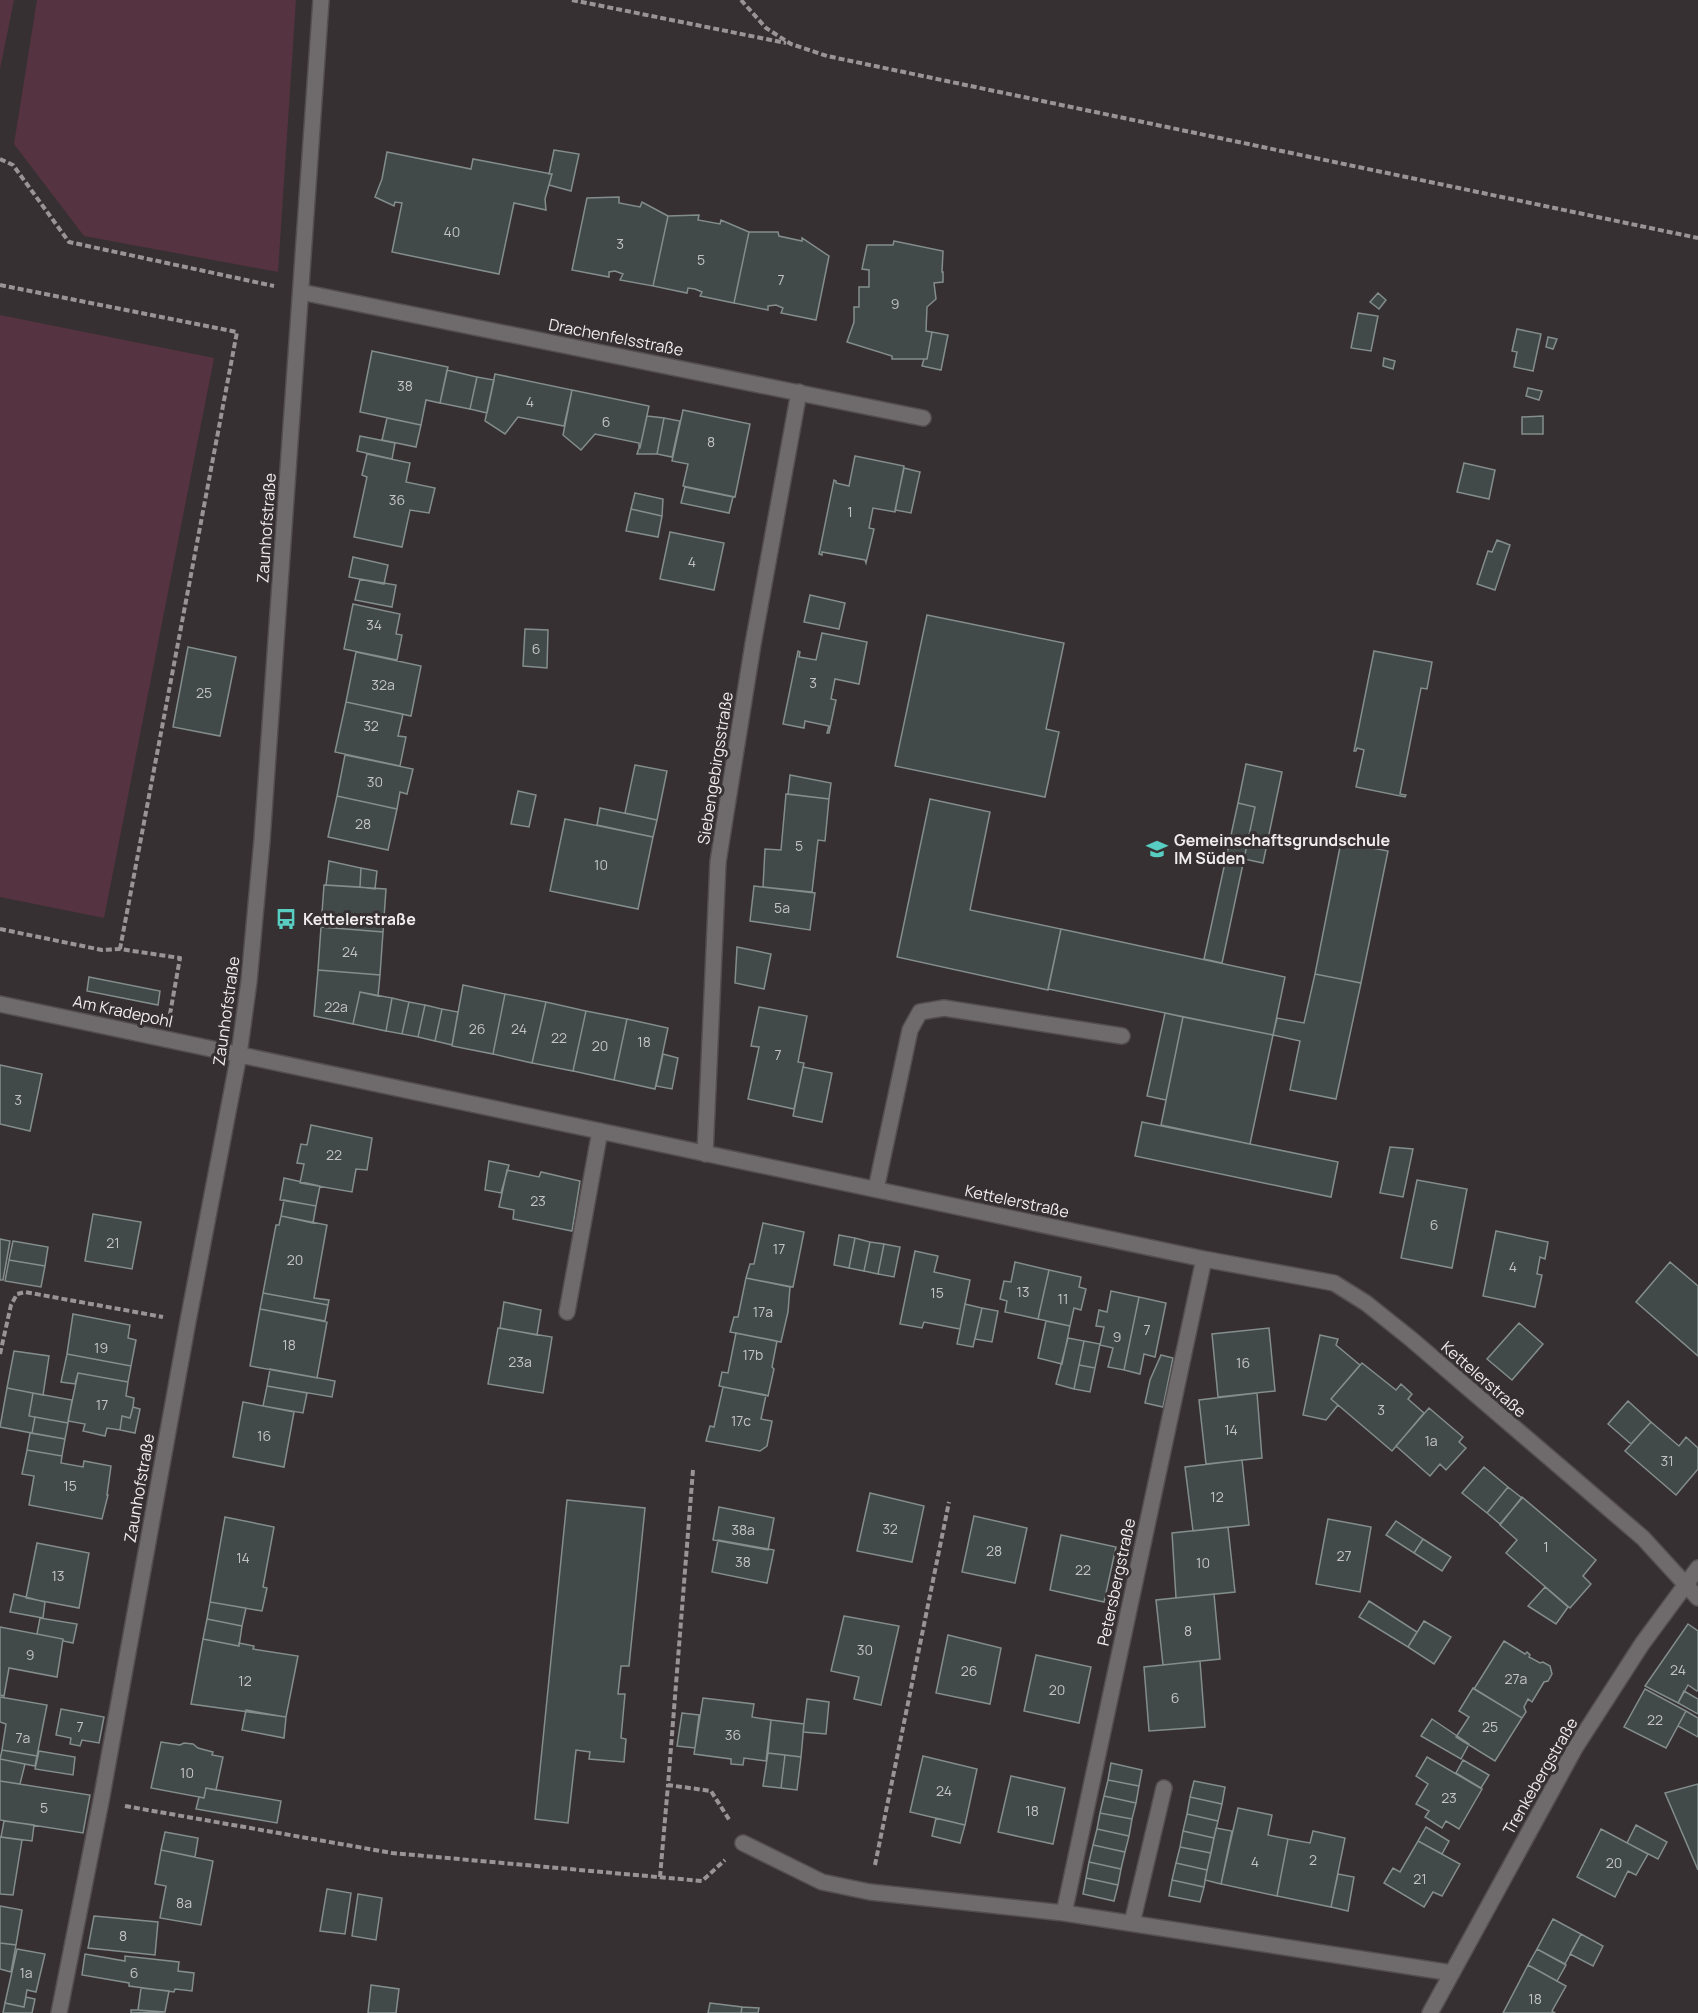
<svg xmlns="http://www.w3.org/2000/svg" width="1698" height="2013" viewBox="0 0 1698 2013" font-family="Manrope,sans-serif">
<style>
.green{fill:#553340}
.building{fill:#414a49;stroke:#838d8b;stroke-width:1.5}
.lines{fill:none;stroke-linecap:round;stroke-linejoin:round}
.minor-casing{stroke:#554e50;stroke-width:18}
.path{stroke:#9a9496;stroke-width:4;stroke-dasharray:6 3;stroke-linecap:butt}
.minor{stroke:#6f6b6c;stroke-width:15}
.labels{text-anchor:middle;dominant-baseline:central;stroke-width:6;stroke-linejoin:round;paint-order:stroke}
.number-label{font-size:14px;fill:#c4c3c4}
.street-label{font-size:16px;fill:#f0ebed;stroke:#373032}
.poi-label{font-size:16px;font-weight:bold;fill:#f0ebed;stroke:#373032;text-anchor:start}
</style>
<rect width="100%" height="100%" fill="#373032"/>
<path class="green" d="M0,0h14l-14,69z
M37,0h259l-18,272 -194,-36 -70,-92z
M0,315l214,43 -110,560 -104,-21z"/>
<path class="building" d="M554,150l25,4 -8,37 -22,-6 3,-11h-3z
M387,152l84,17 2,-10 79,15 -7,25 1,11 -32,-7 -15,71 -107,-22 10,-49 -7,-1 -1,4 -19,-9 7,-18z
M619,197v6l21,4 2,-5 26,14 -15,70 -33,-6 3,-6 -8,-3 -6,1v5l-37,-7 15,-72z
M699,215l-1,5 22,4 1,-4 28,12 -15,71 -34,-7 2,-4 -7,-3 -7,-1 -1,5 -34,-7 15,-70z
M749,232h29l1,4 23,5v-3l27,18 -13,64 -35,-7 2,-5 -7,-3 -8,1v4l-34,-7z
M894,241l49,10 -1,21h1v10l-9,1 2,16 -9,8 -1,24 6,1 -5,27h-35v-3l-45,-14 7,-20v-15h5v-20h10v-17l-7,-1 5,-24h26z
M1378,293l8,7 -7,9 -9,-7z
M1358,313l20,3 -7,35 -20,-3z
M1517,329l24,5 -8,37 -19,-4 3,-15 -5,-1z
M932,332l16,3 -7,35 -19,-4 2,-7h3z
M1548,337l9,2 -4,10 -7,-2z
M372,351l76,16 -8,36 -14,-3 -5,25 -61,-13z
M1384,358l11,3 -2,8 -10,-3z
M447,370l30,7 -7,32 -30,-6z
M495,374l77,16 -8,36 -46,-9 -13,17 -20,-13z
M477,377l17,3 -7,33 -17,-4z
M1528,388l14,3 -3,9 -13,-4z
M572,390l77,16 -9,42h-1v-5l-44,-9 -14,16 -18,-15z
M683,410l67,14 -15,73 -52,-11 5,-22 -16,-3z
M647,416l17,2 -7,36h-20l2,-6h1z
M1543,416v18h-21v-17z
M387,418l34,7 -5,22 -34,-7z
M664,418l16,3 -8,36 -15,-3z
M360,436l35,7 -3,16 -35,-8z
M367,454l43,9 -4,19 29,6 -6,25 -19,-3 -8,37 -48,-10 13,-60 -5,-2z
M855,456l49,10 -9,46 -22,-4 -4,20 5,1 -8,34 -1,-3 -43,-8v3l-3,-1 15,-74 2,1v2l13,3z
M1464,463l31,7 -6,29 -32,-7z
M904,468l16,4 -9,41 -16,-3z
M685,487l48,10 -4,16 -48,-10z
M635,493l28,6 -1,17 -31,-7z
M631,509l31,7 -4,21 -32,-6z
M670,532l54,11 -10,47 -54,-11z
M1497,540l13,5 -15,45 -18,-6 11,-33 4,1z
M353,557l35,8 -4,19 -35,-7z
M360,579l36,6 -4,22 -37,-7z
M810,595l35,8 -6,26 -35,-7z
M353,604l47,10 -4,20 6,1 -5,25 -53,-11z
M927,615l137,28 -18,86 13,3 -14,65 -150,-31z
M525,629l23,1 -1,38 -24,-2z
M822,633l45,9 -8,42 -24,-5 -4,20 5,1 -7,33h-2l2,-7 -24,-5 -1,7 -21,-4 15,-73 2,1 -1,5 17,3z
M188,647l48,10 -16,79 -47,-9z
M1374,651l58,11 -5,27 -6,-1 -21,106 6,1 -1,2 -49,-10 8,-37 -7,-2 -1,3h-2z
M356,652l65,14 -10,50 -65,-14z
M346,702l57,12 -5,22 8,1 -6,29 -65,-14z
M345,755l68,14 -6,25 -7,-2 -3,17 -60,-13z
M1246,764l36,8 -19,91 -19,-4 11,-52 -17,-4z
M635,765l32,6 -10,49 -32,-7z
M790,775l41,8 -2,16 -41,-5z
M518,791l18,4 -7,32 -18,-3z
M786,794l43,5 -4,42 -7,-1 -6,52 -49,-5 2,-38 16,1z
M337,796l60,13 -9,41 -60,-13z
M930,799l60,13 -20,98 91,19 -13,61 -151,-33z
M1238,803l17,4 -33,156 -18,-4z
M600,808l57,12 -4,17 -56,-12z
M565,819l88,18 -15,72 -88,-18z
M1341,842l47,9 -27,132 -46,-9z
M329,861l32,7 -1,19 -34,-2z
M361,868l16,3 -2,18 -15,-2z
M324,885l62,4 -3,43 -62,-5z
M754,886l61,7 -5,37 -60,-9z
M321,927l62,5 -3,43 -62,-5z
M1061,929l224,48 -12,58 -225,-46z
M737,947l34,7 -7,35 -29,-6z
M318,970l62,5 -2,21 -18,-4 -7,32 -39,-8z
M1315,974l46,9 -25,116 -46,-9 10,-49 -27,-6 4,-17 27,5z
M89,977l71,14 -2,14 -71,-14z
M463,985l42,9 -12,60 -41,-8z
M360,992l32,6 -6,33 -33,-7z
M505,994l41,8 -14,61 -39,-9z
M392,998l17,4 -7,32 -16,-3z
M409,1002l16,3 -7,32 -16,-3z
M546,1002l40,9 -13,60 -41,-8z
M425,1005l17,4 -7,32 -17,-4z
M759,1007l48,9 -9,46 6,1 -10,46 -46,-10 11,-52 -8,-1z
M442,1009l16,3 -6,33 -17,-4z
M586,1011l41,8 -13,61 -41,-9z
M1165,1013l18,4 -17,83 -19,-4z
M1183,1017l90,18 -23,109 -89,-19z
M627,1019l41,9 -13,61 -41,-9z
M663,1054l15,4 -6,31 -16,-3z
M0,1065l42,9 -12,57 -30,-7z
M803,1067l29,6 -10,49 -29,-6z
M1142,1122l196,40 -7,35 -196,-41z
M311,1125l61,13 -5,32 -11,-1 -4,23 -52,-9 4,-19 -7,-1 4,-19 6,1z
M1390,1147l23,2 -10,48 -23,-4z
M489,1161l20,4 -8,28 -16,-3z
M507,1170l32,7 2,-5 39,9 -8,50 -59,-12 1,-9 -15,-3z
M284,1178l36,8 -4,20 -36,-6z
M1417,1180l50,9 -15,79 -51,-10z
M284,1200l32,6 -3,17 -32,-7z
M93,1214l48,8 -9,47 -47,-8z
M281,1216l46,9 -13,73 15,2 -1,5 -65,-12 13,-68h3z
M763,1223l41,9 -11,55 -47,-9 4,-14h4z
M1496,1231l52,11 -3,17 -5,-2 -3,17 5,1 -7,32 -52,-11z
M839,1235l16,3 -6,30 -15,-3z
M855,1238l15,4 -6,29 -15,-3z
M0,1239l10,2 -7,39h-3z
M13,1241l35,6 -3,19 -36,-6z
M870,1242l14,2 -6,30 -14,-3z
M884,1244l16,3 -6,30 -16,-3z
M915,1251l23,5 -4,16 36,8 -10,49 -36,-7 -2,6 -22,-4z
M9,1260l36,6 -4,21 -36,-6z
M1015,1262l34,8 -11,49 -33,-7 2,-11 -7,-2 4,-18 7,1z
M1670,1262l28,24v70l-62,-54z
M1049,1270l32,7 -2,10 7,2 -5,21 -7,-2 -4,18 -32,-7z
M746,1278l44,9 -2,25 -7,30 -51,-10 4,-15h4z
M1111,1291l28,6 -15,73 -16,-3 5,-19 -13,-3 4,-18 -8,-1 3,-16 8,2z
M263,1293l65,12 -3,16 -65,-12z
M1139,1297l27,6 -11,54 -11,-3 -4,20 -16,-4z
M504,1302l37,8 -4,25 -37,-7z
M965,1304l17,4 -9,39 -16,-3z
M982,1308l16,3 -6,31 -17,-3z
M260,1309l67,13 -10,56 -67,-12z
M73,1314l57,11 -2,13 8,2 -5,26 -64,-12z
M1046,1321l24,5 -8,38 -24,-6z
M1519,1323l24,21 -31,36 -25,-21z
M498,1328l54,9 -9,56 -55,-9z
M1269,1328l6,63 -57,6 -6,-63z
M736,1333l41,8 -5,26 2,2 -6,27 -49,-10 3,-14 6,1z
M1320,1335l18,4 -2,6 24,20 -29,34 7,6 -12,15 -23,-5z
M1068,1338l16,3 -10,48 -18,-5z
M1084,1341l16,3 -5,24 -16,-3z
M14,1351l35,5 -6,39 -36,-7z
M67,1354l64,12 -3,16 -50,-9 -3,11 -14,-2z
M1161,1355l12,3 -10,49 -18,-4 5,-23z
M1362,1363l34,27 5,-6 11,10 -4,5 16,14 -32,38 -61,-52z
M1079,1365l16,3 -5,24 -16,-3z
M270,1369l65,12 -3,16 -65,-11z
M78,1373l50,9 -2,14 8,2 -1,9 -3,11 -8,-2 -2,14 -13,-2 -2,8 -22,-5 2,-7 -17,-3z
M267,1386l40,7 -4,20 -40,-7z
M723,1387l43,8 -5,24 11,2 -5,25 -7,5 -54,-10 4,-15 4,1z
M7,1388l26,5 -4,23 6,1 -3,16 -32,-6z
M33,1393l39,7 -4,23 -39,-7z
M1257,1393l5,65 -56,6 -7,-64z
M1628,1401l23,21 -20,22 -23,-20z
M243,1402l51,10 -10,55 -51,-10z
M133,1407l7,2 -5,24 -15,-3 2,-14 8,2z
M1429,1408l34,29 -4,5 7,6 -20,22 -6,-6 -10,12 -34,-30z
M35,1417l33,6 -3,16 -33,-6z
M1651,1422l28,24 7,-9 12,11v21l-22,26 -51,-44z
M30,1433l35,6 -3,17 -35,-6z
M27,1450l35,6 -1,7 22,4 1,-6 27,5 -4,29h1l-6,24 -73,-14 5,-29 -12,-2z
M1242,1460l7,65 -56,6 -8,-64z
M1484,1467l24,20 -21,26 -25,-20z
M1508,1487l14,11 -22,26 -13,-11z
M870,1493l54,13 -12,56 -55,-11z
M1522,1497l74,63 -13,16 8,8 -21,24 -64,-55 11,-13 -17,-15z
M567,1500l78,8 -16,158h-8l-3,28h7l-4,44 5,1 -2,23 -35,-3 1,-7 -14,-2 -8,73 -33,-4z
M719,1507l55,11 -6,32 -55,-10z
M974,1516l53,12 -12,55 -53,-11z
M225,1517l49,10 -11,60 4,1 -5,23 -52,-9z
M1328,1519l43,8 -11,65 -44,-8z
M1396,1521l27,18 -9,14 -28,-18z
M1228,1527l7,65 -59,6 -4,-65z
M1061,1535l55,12 -12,55 -54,-12z
M1423,1539l28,18 -9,14 -28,-18z
M718,1540l56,10 -7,33 -55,-11z
M37,1543l52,10 -10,55 -53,-10z
M1545,1587l23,20 -12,17 -28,-18z
M14,1594l31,8 -2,16 -33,-6z
M1214,1594l6,65 -57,6 -7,-65z
M1369,1601l48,31 -9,15 -49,-30z
M210,1602l36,6 -4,18 -35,-7z
M844,1616l55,10 -18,79 -27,-6 5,-22 -28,-6z
M40,1618l37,6 -4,19 -10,-2v-2l-26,-5z
M207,1619l35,7 -3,20 -36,-7z
M1424,1621l27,16 -17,27 -26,-17z
M1688,1624l10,7v59l-1,1 -9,-6 -10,18 -33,-17z
M0,1627l63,12 -6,38 -48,-9 -5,28 -4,-1z
M948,1635l53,13 -11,56 -54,-11z
M203,1639l36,7v-3l15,3 -1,3 45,7 -12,61 -95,-13z
M1504,1641l21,13 2,-2 3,3 -1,2 11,6 3,-1 7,4 2,8 -4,7 -4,1 -12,20 -4,-3 -4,8 2,5 -4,6 -48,-29z
M1036,1655l55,12 -12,56 -55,-12z
M1200,1661l5,66 -56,4 -5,-64z
M1473,1688l49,30 -27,43 -39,-24 13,-20 -10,-6z
M1645,1689l41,22 -20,37 -42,-21z
M1684,1691l14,8v15l-20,-11z
M0,1697l47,8 -10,51 -35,-6 4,-26 -6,-2z
M703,1698l51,6 -2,13 19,3 -5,41 -22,-3 -1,7 -12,-1v-5l-37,-5z
M807,1699l22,3 -3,32 -23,-2z
M61,1709l43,8 -5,26 -17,-3 -2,6 -10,-2 1,-6 -15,-3z
M246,1710l40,7 -2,21 -42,-8z
M1686,1711l12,7v19l-20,-11z
M682,1713l17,2 -4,33 -18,-2z
M1432,1719l37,25 -8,15 -40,-23z
M771,1720l33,4 -3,33 -33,-4z
M161,1742l19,3 4,-2 9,1 5,4 15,4 -1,3 11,2 -7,33 -10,-2 -2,10 -53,-10z
M2,1750l35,6 -2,10 -35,-7z
M39,1751l36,6 -2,18 -38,-6z
M768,1753l17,2 -4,33 -18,-2z
M785,1755l16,2 -4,33 -16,-2z
M923,1756l54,13 -12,56 -55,-13z
M1427,1757l55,32 -23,40 -13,-8 -4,7 -17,-11 4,-6 -13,-7 12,-20 -12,-8z
M0,1759l25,5 -5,20 -20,-3z
M1463,1760l26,15 -8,13 -25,-15z
M1111,1763l31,7 -3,16 -31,-6z
M1011,1776l54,12 -12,56 -55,-12z
M1108,1780l31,6 -3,17 -32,-7z
M0,1781l90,14 -7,38 -83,-13z
M1194,1781l31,6 -3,17 -32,-7z
M1698,1784v86l-33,-77z
M206,1788l75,13 -4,22 -81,-14 3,-12 5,1z
M1104,1796l32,7 -4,16 -32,-6z
M1190,1797l32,7 -4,17 -31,-7z
M1238,1808l34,7 -4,20 20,4 -11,57 -56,-12z
M1100,1813l32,6 -3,17 -32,-7z
M1187,1814l31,7 -4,17 -31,-7z
M936,1818l29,7 -5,18 -28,-7z
M4,1821l30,4 -2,16 -31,-4z
M1636,1825l31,17 -9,17 -31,-16z
M1426,1827l23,14 -7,13 -24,-13z
M1216,1828l16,3 -11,53 -16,-4z
M1097,1829l32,7 -4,16 -32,-7z
M1601,1829l47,25 -12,21 -8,-4 -13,26 -38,-20z
M1183,1831l31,7 -3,15 -31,-6z
M1313,1831l32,7 -14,69 -54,-11 11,-57 22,4z
M165,1832l33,6 -3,19 -34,-7z
M0,1837l22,3 -9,55 -13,-1z
M1418,1841l42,23 -18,32 -9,-4 -9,15 -40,-24 9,-15 7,4z
M1093,1845l32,7 -4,17 -32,-7z
M1180,1847l31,6 -4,17 -31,-7z
M161,1850l52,11 -12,64 -41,-7 6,-32 -11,-2z
M1089,1862l32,7 -3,16 -32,-7z
M1176,1863l31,7 -3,17 -32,-7z
M1338,1874l16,3 -6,34 -17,-4z
M1086,1878l32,7 -4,16 -31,-7z
M1172,1880l32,7 -4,15 -31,-6z
M327,1889l24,4 -6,41 -25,-3z
M358,1894l24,4 -6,42 -24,-4z
M0,1906l22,4 -6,35 -16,-2z
M94,1916l64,6 -3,33 -67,-7z
M1553,1919l28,15 -16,30 -28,-15z
M1581,1934l22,12 -10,20 -23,-12z
M0,1943l16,2 -5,27 -11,-3z
M17,1949l28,5 -9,38 -9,-2 -3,17 -19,-4z
M1537,1949l29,16 -9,16 -29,-16z
M85,1954l40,7v-5l54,6 -1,9 16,2 -2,18 -17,-2 -1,3 -45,-6v-3l-47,-8z
M1528,1965l38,21 -14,25 3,2h-52z
M371,1985l28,4 -3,24h-28z
M141,1988l28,3 -4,21 -27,-2z
M26,1997l9,2 -3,14h-29l2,-10 19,4z
M710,2003l32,4 -1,6h-33z
M742,2007l17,1 -1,5h-17z
M131,2010h7l27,2 -34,1z"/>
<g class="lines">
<defs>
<path id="minor" d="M301,292l622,126
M0,1004l1204,255 130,24 32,20 45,36 232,199 55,60
M705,1154l13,-292 35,-218 46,-252
M876,1189l34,-159 10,-18 24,-4 178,28
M567,1312l33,-181
M743,1843l79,39 48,10 194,21 388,60
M1064,1913l140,-654
M1132,1923l32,-135
M59,2013l42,-212 87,-480 51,-267 10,-73 13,-141 59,-840
M1430,2013l145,-265 67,-104 56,-76"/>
</defs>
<use href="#minor" class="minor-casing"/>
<path class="path" d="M572,0l214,43
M741,0l25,28 25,16 36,12 871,182
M0,159l13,6 56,77 205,44
M0,285l237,47 -117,617
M0,929l102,21 18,-1 60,9 -10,56
M0,1354l11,-49 6,-11 8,-2 138,25
M693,1470l-25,315 43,6 19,30
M125,1806l267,47 310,28 23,-21
M875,1865l74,-363
M660,1877l8,-92"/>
<use href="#minor" class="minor"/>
</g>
<defs>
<symbol id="school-bare" viewBox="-9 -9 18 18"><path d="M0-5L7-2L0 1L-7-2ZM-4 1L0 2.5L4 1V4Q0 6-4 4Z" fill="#57cec1" stroke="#373032" stroke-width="2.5" paint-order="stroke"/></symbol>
<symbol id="bus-bare" viewBox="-9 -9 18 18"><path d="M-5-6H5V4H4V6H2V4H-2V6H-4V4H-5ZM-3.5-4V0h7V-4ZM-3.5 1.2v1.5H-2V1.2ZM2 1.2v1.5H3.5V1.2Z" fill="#57cec1" stroke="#373032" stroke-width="2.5" paint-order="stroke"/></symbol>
</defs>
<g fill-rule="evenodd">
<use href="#school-bare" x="1142" y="834" width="30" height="30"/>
<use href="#bus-bare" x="271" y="904" width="30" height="30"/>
</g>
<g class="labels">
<g class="number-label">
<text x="452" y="231">40</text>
<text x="620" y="243">3</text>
<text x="701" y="259">5</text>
<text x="781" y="279">7</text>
<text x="895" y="303">9</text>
<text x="405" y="385">38</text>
<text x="530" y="401">4</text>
<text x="606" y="421">6</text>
<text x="711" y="441">8</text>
<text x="397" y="499">36</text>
<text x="850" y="511">1</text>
<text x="692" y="561">4</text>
<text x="374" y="624">34</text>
<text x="536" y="648">6</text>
<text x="813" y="682">3</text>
<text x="383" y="684">32a</text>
<text x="204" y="692">25</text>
<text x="371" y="725">32</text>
<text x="375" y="781">30</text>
<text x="363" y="823">28</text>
<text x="799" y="845">5</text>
<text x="601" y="864">10</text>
<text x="782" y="907">5a</text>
<text x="350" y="951">24</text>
<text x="336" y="1006">22a</text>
<text x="477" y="1028">26</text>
<text x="519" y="1028">24</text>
<text x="559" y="1037">22</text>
<text x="644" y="1041">18</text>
<text x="600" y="1045">20</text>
<text x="778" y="1054">7</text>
<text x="18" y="1099">3</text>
<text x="334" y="1154">22</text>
<text x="538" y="1200">23</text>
<text x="1434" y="1224">6</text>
<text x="113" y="1242">21</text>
<text x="779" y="1248">17</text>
<text x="295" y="1259">20</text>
<text x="1513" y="1266">4</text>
<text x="1023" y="1291">13</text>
<text x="937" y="1292">15</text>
<text x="1063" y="1298">11</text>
<text x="763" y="1311">17a</text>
<text x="1147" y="1329">7</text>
<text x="1117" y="1336">9</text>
<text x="289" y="1344">18</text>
<text x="101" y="1347">19</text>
<text x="753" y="1354">17b</text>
<text x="520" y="1361">23a</text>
<text x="1243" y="1362">16</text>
<text x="102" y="1404">17</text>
<text x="1381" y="1409">3</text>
<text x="741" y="1420">17c</text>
<text x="1231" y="1429">14</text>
<text x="264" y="1435">16</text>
<text x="1431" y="1440">1a</text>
<text x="1667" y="1460">31</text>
<text x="70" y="1485">15</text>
<text x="1217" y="1496">12</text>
<text x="890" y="1528">32</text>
<text x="743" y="1529">38a</text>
<text x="1546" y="1546">1</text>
<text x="994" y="1550">28</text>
<text x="1344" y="1555">27</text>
<text x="243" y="1557">14</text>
<text x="743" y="1561">38</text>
<text x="1203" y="1562">10</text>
<text x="1083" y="1569">22</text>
<text x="58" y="1575">13</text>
<text x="1188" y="1630">8</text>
<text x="865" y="1649">30</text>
<text x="30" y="1654">9</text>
<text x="1678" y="1669">24</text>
<text x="969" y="1670">26</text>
<text x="1516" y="1678">27a</text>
<text x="245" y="1680">12</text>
<text x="1057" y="1689">20</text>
<text x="1175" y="1697">6</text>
<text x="1655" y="1719">22</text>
<text x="80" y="1726">7</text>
<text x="1490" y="1726">25</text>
<text x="733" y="1734">36</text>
<text x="23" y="1737">7a</text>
<text x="187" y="1772">10</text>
<text x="944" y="1790">24</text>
<text x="1449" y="1797">23</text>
<text x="44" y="1807">5</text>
<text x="1032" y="1810">18</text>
<text x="1313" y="1859">2</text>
<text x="1255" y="1861">4</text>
<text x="1614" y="1862">20</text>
<text x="1420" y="1878">21</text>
<text x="184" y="1902">8a</text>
<text x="123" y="1935">8</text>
<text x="26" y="1972">1a</text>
<text x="134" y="1972">6</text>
<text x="1535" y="1998">18</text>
</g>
<g class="street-label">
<text transform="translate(616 337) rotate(11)">Drachenfelsstraße</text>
<text transform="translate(266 528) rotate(-86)">Zaunhofstraße</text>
<text transform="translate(715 768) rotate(-81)">Siebengebirgsstraße</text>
<text transform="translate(123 1011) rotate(12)">Am Kradepohl</text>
<text transform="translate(226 1011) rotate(-82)">Zaunhofstraße</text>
<text transform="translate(1017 1201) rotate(12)">Kettelerstraße</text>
<text transform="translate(1484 1379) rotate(41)">Kettelerstraße</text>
<text transform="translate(139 1488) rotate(-80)">Zaunhofstraße</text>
<text transform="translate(1116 1582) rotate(-78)">Petersbergstraße</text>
<text transform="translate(1540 1776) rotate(-60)">Trenkebergstraße</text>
</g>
<g class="poi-label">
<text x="1174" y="840">Gemeinschaftsgrundschule<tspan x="1174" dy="18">IM Süden</tspan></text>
<text x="303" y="919">Kettelerstraße</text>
</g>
</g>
</svg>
